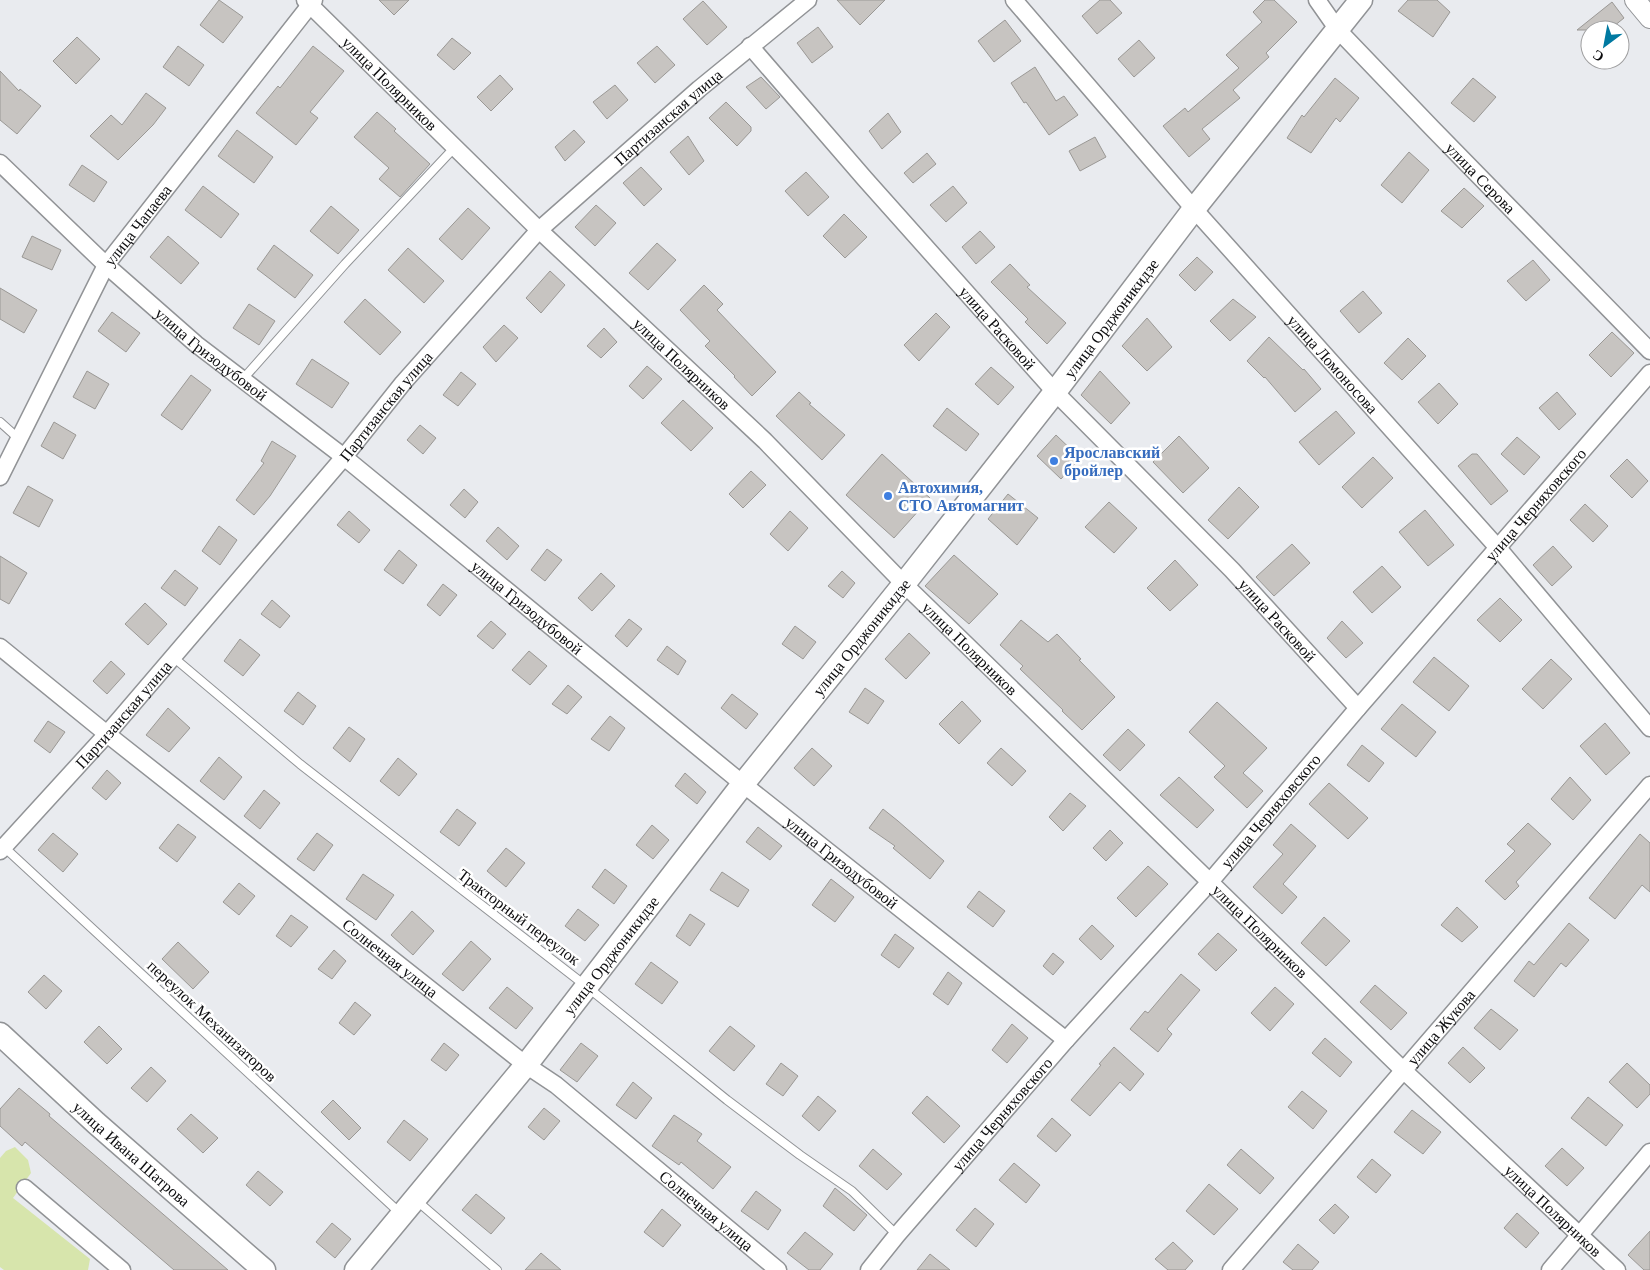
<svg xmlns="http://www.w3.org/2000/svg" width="1650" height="1270" viewBox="0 0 1650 1270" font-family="Georgia,serif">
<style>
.green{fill:#d7e5ac}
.building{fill:#c7c4c1;stroke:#9a9895}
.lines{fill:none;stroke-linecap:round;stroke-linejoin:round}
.service-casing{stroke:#919396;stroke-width:10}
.minor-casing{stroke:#919396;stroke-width:19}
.tertiary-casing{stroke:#919396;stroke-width:22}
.secondary-casing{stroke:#919396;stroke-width:25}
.service{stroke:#fff;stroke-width:8}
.minor{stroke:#fff;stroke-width:16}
.tertiary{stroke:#fff;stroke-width:20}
.secondary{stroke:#fff;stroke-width:22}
.shop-dot{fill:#3f7fe0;stroke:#fff;stroke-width:2}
.labels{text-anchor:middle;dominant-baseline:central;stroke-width:5;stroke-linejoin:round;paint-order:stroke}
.street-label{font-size:16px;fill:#0c0c0e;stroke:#fff}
.shop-label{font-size:16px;font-weight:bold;fill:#366cbe;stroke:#fff;text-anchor:start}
</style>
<rect width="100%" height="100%" fill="#e9ebef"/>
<path class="green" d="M15,1147l13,13 3,13 -18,25 77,61 -2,11h-84l-4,-3v-109l6,-7z"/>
<path class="building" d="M219,0l24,17 -20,26 -23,-18z
M379,0h30l-15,15z
M837,0h48l-25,25z
M1100,0h10l12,13 -25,21 -15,-18z
M1265,0h9l23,22 -31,31 3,4 -36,33 7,8 -38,31 8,10 -21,18 -26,-31 22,-18 3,4 51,-44 -13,-13 36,-33 -9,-10z
M1408,0h29l13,12 -17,25 -35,-26z
M703,1l24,26 -20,18 -24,-26z
M1612,2l12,16 -15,12h-32z
M1005,20l16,21 -27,21 -16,-21z
M818,27l15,20 -21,16 -15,-20z
M77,37l23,22 -24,25 -23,-23z
M452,38l19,15 -17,17 -17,-15z
M1139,40l16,18 -21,19 -16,-18z
M178,46l26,19 -15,21 -26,-19z
M313,46l31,25 -34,41 8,6 -22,27 -40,-32 22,-27 2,2z
M657,46l18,19 -20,18 -18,-20z
M1035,67l21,34 8,-5 14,19 -29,20 -23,-33 -2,1 -13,-20z
M0,71l19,20 1,-2 21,17 -24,28 -17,-14z
M500,75l13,14 -22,22 -14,-14z
M761,77l19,20 -14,12 -20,-22z
M1335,78l24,20 -19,24 -4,-4 -25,35 -24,-15 15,-23 2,2z
M1473,78l23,19 -22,25 -23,-19z
M615,85l13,15 -21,19 -14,-17z
M146,93l20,15 -13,17 -35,35 -28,-24 21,-21 11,10z
M726,102l25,25v4l-14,15 -28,-28z
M377,112l19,17 -2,2 36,33 -30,33 -21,-18 10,-11 -35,-31z
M888,113l13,19 -19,17 -13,-18z
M237,130l36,27 -19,26 -36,-27z
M574,130l11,12 -20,19 -10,-14z
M688,136l16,25 -15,14 -19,-23z
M1095,137l11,20 -26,14 -11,-20z
M1409,152l20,18 -27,33 -21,-18z
M927,153l9,11 -23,19 -9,-10z
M82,165l25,17 -13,20 -25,-17z
M641,167l21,22 -18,17 -21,-23z
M806,172l23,25 -21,19 -23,-25z
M203,186l36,28 -18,24 -36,-28z
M953,186l14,17 -21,19 -16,-17z
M1464,188l20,18 -22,22 -21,-17z
M596,205l20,18 -21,23 -20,-19z
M331,206l28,24 -21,24 -28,-23z
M468,208l22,20 -28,32 -23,-21z
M844,214l23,23 -22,21 -22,-22z
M980,231l15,16 -19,17 -14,-17z
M32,236l29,14 -9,20 -30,-13z
M168,236l31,27 -18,21 -31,-27z
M657,243l19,17 -28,30 -19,-17z
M274,245l39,30 -18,23 -38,-29z
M408,248l36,33 -20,22 -36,-33z
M1197,257l16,15 -18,19 -16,-16z
M1533,260l17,20 -24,21 -19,-20z
M1010,264l20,21 -3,2 39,36 -19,21 -22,-22 3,-3 -37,-37z
M550,271l15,14 -24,28 -15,-15z
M704,285l19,19 -6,6 59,62 -24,24 -18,-19 1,-1 -30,-30 5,-5 -30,-31z
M0,288l37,22 -13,23 -24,-14z
M1363,291l19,22 -23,20 -19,-22z
M365,299l36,33 -21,23 -36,-33z
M1233,299l23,18 -26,24 -20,-20z
M249,304l26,17 -16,24 -26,-17z
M112,312l28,21 -14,19 -28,-21z
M936,313l14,14 -31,34 -15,-16z
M1147,318l25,29 -25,24 -25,-25z
M504,325l14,13 -22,24 -13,-15z
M604,328l13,14 -16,16 -14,-12z
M1612,332l22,21 -23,24 -22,-22z
M1269,337l34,33 1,-1 17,20 -26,23 -30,-35 -1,1 -17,-17z
M1408,338l18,18 -24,24 -18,-17z
M312,359l37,24 -17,25 -36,-24z
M647,366l15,13 -19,20 -14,-13z
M991,367l23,20 -16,18 -23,-21z
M87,371l22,13 -14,25 -22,-12z
M1100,371l30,32 -19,21 -30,-29z
M461,372l15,12 -18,22 -15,-11z
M191,375l20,15 -29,40 -21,-15z
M1439,383l19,21 -20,20 -20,-22z
M799,392l12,11 -2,1 36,31 -23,25 -46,-44z
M1557,392l19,22 -17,16 -20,-22z
M683,400l30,28 -22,23 -30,-28z
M947,408l32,26 -13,17 -33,-25z
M1336,411l19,22 -36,32 -20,-23z
M54,422l22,13 -13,24 -22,-13z
M420,425l16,13 -13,16 -16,-14z
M1056,435l24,23 -19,21 -24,-23z
M1179,436l30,32 -26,25 -30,-31z
M1517,437l23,20 -16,18 -23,-21z
M272,441l24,15 -26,40 -16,19 -18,-15 28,-37 -3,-2z
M882,454l48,44 -36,40 -48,-43z
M1472,454h5l31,37 -17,14 -33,-39z
M1373,457l20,21 -31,30 -20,-21z
M1627,459l21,22 -16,17 -22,-22z
M751,471l15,14 -23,23 -14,-14z
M28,486l25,14 -14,27 -26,-14z
M1239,487l20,20 -31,32 -20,-19z
M464,489l14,13 -13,16 -15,-13z
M1008,494l30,24 -21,27 -29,-26z
M1109,502l28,26 -23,25 -29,-26z
M1585,504l23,22 -15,16 -23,-22z
M1425,510l29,35 -26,21 -29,-34z
M349,511l21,19 -11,13 -22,-18z
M790,511l18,17 -20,23 -18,-17z
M219,526l18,14 -17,25 -18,-14z
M498,527l21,19 -12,14 -21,-19z
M1292,544l18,19 -36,33 -18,-19z
M1553,546l19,21 -20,19 -19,-21z
M547,549l15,11 -17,21 -14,-11z
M399,550l18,15 -14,19 -19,-14z
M954,555l44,39 -29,30 -44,-38z
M0,556l27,17 -18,31 -9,-5z
M1175,560l23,25 -28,26 -23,-23z
M1382,566l19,21 -29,26 -19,-21z
M175,570l23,18 -13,18 -24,-18z
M842,571l13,12 -12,15 -15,-12z
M601,573l14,13 -23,25 -14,-13z
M443,584l14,11 -17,21 -13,-11z
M1500,598l22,22 -22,22 -23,-22z
M272,600l18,16 -10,12 -19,-14z
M145,603l22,21 -19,21 -23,-21z
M629,619l13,10 -15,18 -12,-11z
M1021,620l27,22 9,-8 24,25 -2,1 36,37 -33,33 -20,-19 1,-1 -43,-41 3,-3 -23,-21z
M491,621l15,13 -13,15 -16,-13z
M1342,621l21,22 -17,15 -19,-20z
M795,626l21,16 -13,17 -21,-15z
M909,633l21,20 -24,26 -21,-20z
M240,639l20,16 -17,21 -19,-15z
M667,646l19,15 -8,14 -21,-15z
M529,651l18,15 -17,19 -18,-15z
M1434,657l35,29 -20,25 -36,-29z
M1551,659l21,20 -29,30 -21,-20z
M111,661l14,13 -18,20 -14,-13z
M568,685l14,12 -15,17 -15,-10z
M865,688l19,13 -16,23 -19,-12z
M298,692l18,14 -13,19 -19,-14z
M732,694l26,20 -12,15 -25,-21z
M962,701l19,20 -22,23 -20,-20z
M1217,702l50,46 -24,25 20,18 -16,17 -33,-31 11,-11 -36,-34z
M1402,704l34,28 -20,25 -35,-28z
M168,708l22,20 -21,24 -23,-17z
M610,716l15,12 -16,23 -18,-12z
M48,721l17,11 -15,21 -16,-12z
M1605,723l25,30 -24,22 -26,-29z
M349,727l16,12 -15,23 -17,-14z
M1128,729l17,16 -25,26 -17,-16z
M1362,745l22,18 -15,19 -22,-17z
M812,748l20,18 -18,20 -20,-18z
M1001,748l25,23 -14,15 -25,-23z
M219,757l23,20 -18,23 -24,-19z
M398,758l19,16 -18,22 -19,-15z
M107,770l14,13 -15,17 -14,-12z
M685,773l21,19 -9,12 -22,-18z
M1179,777l35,33 -17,18 -37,-33z
M1570,777l21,23 -18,20 -22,-21z
M1329,783l39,35 -20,21 -39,-35z
M264,790l16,13 -20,26 -16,-13z
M1070,793l16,13 -23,25 -14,-14z
M457,809l19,14 -17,23 -19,-14z
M883,809l15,12 46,40 -14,18 -37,-31 2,-2 -26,-18z
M1528,823l23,21 -35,38 3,4 -14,14 -20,-19 30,-30 -8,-7z
M178,824l18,13 -19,25 -18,-14z
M1291,824l25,22 -33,38 14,13 -15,17 -29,-27 30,-33 -10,-9z
M652,825l17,15 -16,19 -17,-14z
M758,827l24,19 -12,14 -24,-18z
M1110,830l13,13 -17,18 -13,-13z
M53,833l25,21 -15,18 -25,-22z
M317,833l16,12 -19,26 -17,-12z
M1640,834l10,9v49l-8,-7 -27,34 -26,-21z
M506,848l19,15 -19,24 -19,-16z
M1148,866l20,18 -32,33 -19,-19z
M605,869l22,17 -13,18 -22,-17z
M722,872l27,18 -11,17 -28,-17z
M363,874l31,21 -18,25 -30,-21z
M831,879l23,18 -19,25 -23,-17z
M239,883l16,13 -16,19 -16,-13z
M979,891l26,20 -12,16 -26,-20z
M1457,907l21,20 -16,15 -21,-17z
M578,909l21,16 -14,16 -20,-15z
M412,911l22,20 -21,24 -22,-20z
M690,914l15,10 -15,22 -14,-10z
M291,915l17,12 -17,20 -15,-11z
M1324,917l26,24 -24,25 -25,-23z
M1569,923l20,17 -23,27 -5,-4 -27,34 -20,-16 15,-20 5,4z
M1092,925l22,21 -13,14 -22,-21z
M1218,933l19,17 -21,21 -18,-17z
M895,934l19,14 -15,20 -18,-13z
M471,941l20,18 -28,32 -21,-17z
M178,942l31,30 -16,17 -31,-30z
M334,950l12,11 -14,18 -14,-10z
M1053,953l11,9 -11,13 -10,-9z
M651,962l27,20 -16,22 -27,-20z
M948,972l14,11 -14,22 -15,-11z
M1181,974l19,16 -33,39 5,5 -14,18 -28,-23 15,-18 3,2z
M44,975l18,16 -16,18 -18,-17z
M1375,985l32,28 -16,17 -31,-28z
M507,987l26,21 -17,21 -27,-21z
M1275,987l19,17 -24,27 -19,-18z
M355,1002l16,13 -17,20 -15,-12z
M1491,1009l27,21 -18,20 -26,-22z
M1012,1024l16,14 -21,25 -15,-13z
M99,1026l23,23 -15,15 -23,-22z
M730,1026l25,20 -21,25 -25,-20z
M1325,1038l27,24 -12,15 -28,-24z
M444,1043l15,12 -13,16 -15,-11z
M581,1043l17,13 -21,26 -17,-12z
M1114,1047l30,27 -14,17 -10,-9 -30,34 -19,-16 30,-35 -2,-1z
M1463,1047l22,21 -15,15 -22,-20z
M781,1063l17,13 -15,20 -17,-12z
M1627,1063l23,22v9l-13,14 -28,-26z
M151,1067l15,14 -19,21 -16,-14z
M633,1082l19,16 -16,21 -20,-14z
M19,1088l31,26 -1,2 179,154h-54l-149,-128 -3,4 -22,-20v-17z
M1302,1091l25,20 -14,18 -25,-22z
M818,1096l18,15 -17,20 -17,-15z
M927,1096l33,30 -16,17 -32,-30z
M1588,1097l35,28 -17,21 -35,-28z
M333,1100l28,28 -12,12 -28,-28z
M544,1108l16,13 -16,19 -16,-13z
M1412,1110l29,22 -18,22 -29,-22z
M191,1114l27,24 -15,15 -26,-24z
M674,1115l28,19 -5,7 34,26 -18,22 -32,-27 -2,3 -27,-19z
M1052,1118l19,17 -15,17 -19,-16z
M404,1120l24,19 -18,22 -23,-19z
M1562,1148l22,20 -17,18 -22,-20z
M873,1149l29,25 -15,16 -28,-24z
M1241,1149l33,29 -14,16 -33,-29z
M1372,1159l19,16 -15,18 -19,-16z
M1014,1163l26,22 -14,18 -27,-23z
M258,1171l25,21 -13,14 -24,-21z
M1209,1184l29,25 -24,26 -28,-24z
M835,1188l32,27 -13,16 -31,-25z
M756,1191l25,19 -13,20 -27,-19z
M476,1194l29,24 -14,16 -29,-24z
M1335,1204l14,13 -15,17 -15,-14z
M975,1208l19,16 -18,23 -20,-17z
M662,1209l19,16 -18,22 -19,-15z
M1517,1213l22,20 -13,15 -22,-20z
M332,1223l19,16 -16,19 -19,-16z
M1650,1231v39h-6l-16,-15z
M805,1232l28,22 -13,16h-11l-22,-17z
M1173,1242l20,19 -8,9h-17l-13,-11z
M1298,1244l21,18 -7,8h-19l-10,-8z
M541,1253l20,17h-36z
M930,1254l20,16h-33z"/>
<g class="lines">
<defs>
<path id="service" d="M243,379l102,-115 110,-117
M0,422l19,17
M173,657l127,107 286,222 141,114 73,55 52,36 45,44
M4,847l397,367
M416,1200l81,70"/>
<g id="minor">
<path id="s1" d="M305,0l234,230 226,211 139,143 499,486 214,200"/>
<path id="s2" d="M1014,0l180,209 304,339 152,180"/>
<path id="s3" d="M1317,0l21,30 94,98 218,223"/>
<path id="s4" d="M750,46l115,133 190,213 177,178 126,138"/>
<path id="s5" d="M0,163l106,102 90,79 148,113 399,327 323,256"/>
<path id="s6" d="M0,477l106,-212 208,-265"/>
<path id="s7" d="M0,647l107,87 419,331 30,20 222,185"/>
<path id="s8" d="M0,851l107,-117 237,-277 59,-74 136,-153 160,-141 109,-89"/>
<path d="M25,1188l97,82"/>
<path id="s9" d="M869,1270l28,-35 169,-195 143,-157 149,-175 292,-335"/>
<path id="s10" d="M1231,1270l419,-485"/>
<path d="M1550,1270l100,-118"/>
</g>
<path id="tertiary" d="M1635,0l15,18"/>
<g id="secondary">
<path id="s11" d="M0,1034l96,89 168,147"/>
<path id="s12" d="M356,1270l170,-205 217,-281 161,-200 151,-192 139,-183 167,-209"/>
</g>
</defs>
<use href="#service" class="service-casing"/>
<use href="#minor" class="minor-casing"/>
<use href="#tertiary" class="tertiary-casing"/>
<use href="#secondary" class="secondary-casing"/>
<use href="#service" class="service"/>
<use href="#minor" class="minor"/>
<use href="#tertiary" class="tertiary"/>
<use href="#secondary" class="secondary"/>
</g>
<g class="shop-dot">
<circle cx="1054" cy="461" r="5"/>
<circle cx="888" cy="496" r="5"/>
</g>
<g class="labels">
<g class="street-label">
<text stroke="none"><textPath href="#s1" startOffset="119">улица Полярников</textPath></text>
<text stroke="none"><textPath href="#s8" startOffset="994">Партизанская улица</textPath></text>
<text stroke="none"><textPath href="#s3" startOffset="242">улица Серова</textPath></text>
<text stroke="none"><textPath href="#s6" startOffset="288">улица Чапаева</textPath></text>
<text stroke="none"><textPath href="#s12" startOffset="1215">улица Орджоникидзе</textPath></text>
<text stroke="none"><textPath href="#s4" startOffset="375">улица Расковой</textPath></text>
<text stroke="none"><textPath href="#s5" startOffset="285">улица Гризодубовой</textPath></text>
<text stroke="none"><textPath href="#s1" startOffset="524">улица Полярников</textPath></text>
<text stroke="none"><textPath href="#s2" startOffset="484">улица Ломоносова</textPath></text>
<text stroke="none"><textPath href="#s8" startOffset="589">Партизанская улица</textPath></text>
<text stroke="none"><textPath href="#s9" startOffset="1015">улица Черняховского</textPath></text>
<text stroke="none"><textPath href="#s5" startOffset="690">улица Гризодубовой</textPath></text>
<text stroke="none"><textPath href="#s4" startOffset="780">улица Расковой</textPath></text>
<text stroke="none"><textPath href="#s12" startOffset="810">улица Орджоникидзе</textPath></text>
<text stroke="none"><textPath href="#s1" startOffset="929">улица Полярников</textPath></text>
<text stroke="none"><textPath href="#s8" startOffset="184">Партизанская улица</textPath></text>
<text stroke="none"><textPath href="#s9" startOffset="610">улица Черняховского</textPath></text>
<text stroke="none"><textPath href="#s5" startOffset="1095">улица Гризодубовой</textPath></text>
<text transform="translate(519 917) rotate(37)">Тракторный переулок</text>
<text stroke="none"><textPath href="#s1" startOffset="1334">улица Полярников</textPath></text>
<text stroke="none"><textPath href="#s12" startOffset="405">улица Орджоникидзе</textPath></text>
<text stroke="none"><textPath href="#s7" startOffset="499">Солнечная улица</textPath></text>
<text transform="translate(212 1021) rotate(43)">переулок Механизаторов</text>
<text stroke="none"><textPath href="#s10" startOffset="321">улица Жукова</textPath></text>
<text stroke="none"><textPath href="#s9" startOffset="205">улица Черняховского</textPath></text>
<text stroke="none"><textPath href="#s11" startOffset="178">улица Ивана Шатрова</textPath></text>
<text stroke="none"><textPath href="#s7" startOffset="904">Солнечная улица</textPath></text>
<text stroke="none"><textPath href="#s1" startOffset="1739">улица Полярников</textPath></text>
</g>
<g class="shop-label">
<text x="1064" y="452">Ярославский<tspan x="1064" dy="18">бройлер</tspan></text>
<text x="898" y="487">Автохимия,<tspan x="898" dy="18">СТО Автомагнит</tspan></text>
</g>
</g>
<g transform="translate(1605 45) rotate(212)"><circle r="24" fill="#ffffff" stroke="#9e9e9f"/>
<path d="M0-4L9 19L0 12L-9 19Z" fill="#0079a1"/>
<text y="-8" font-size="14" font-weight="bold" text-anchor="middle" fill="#0c0c0e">С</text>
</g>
</svg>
